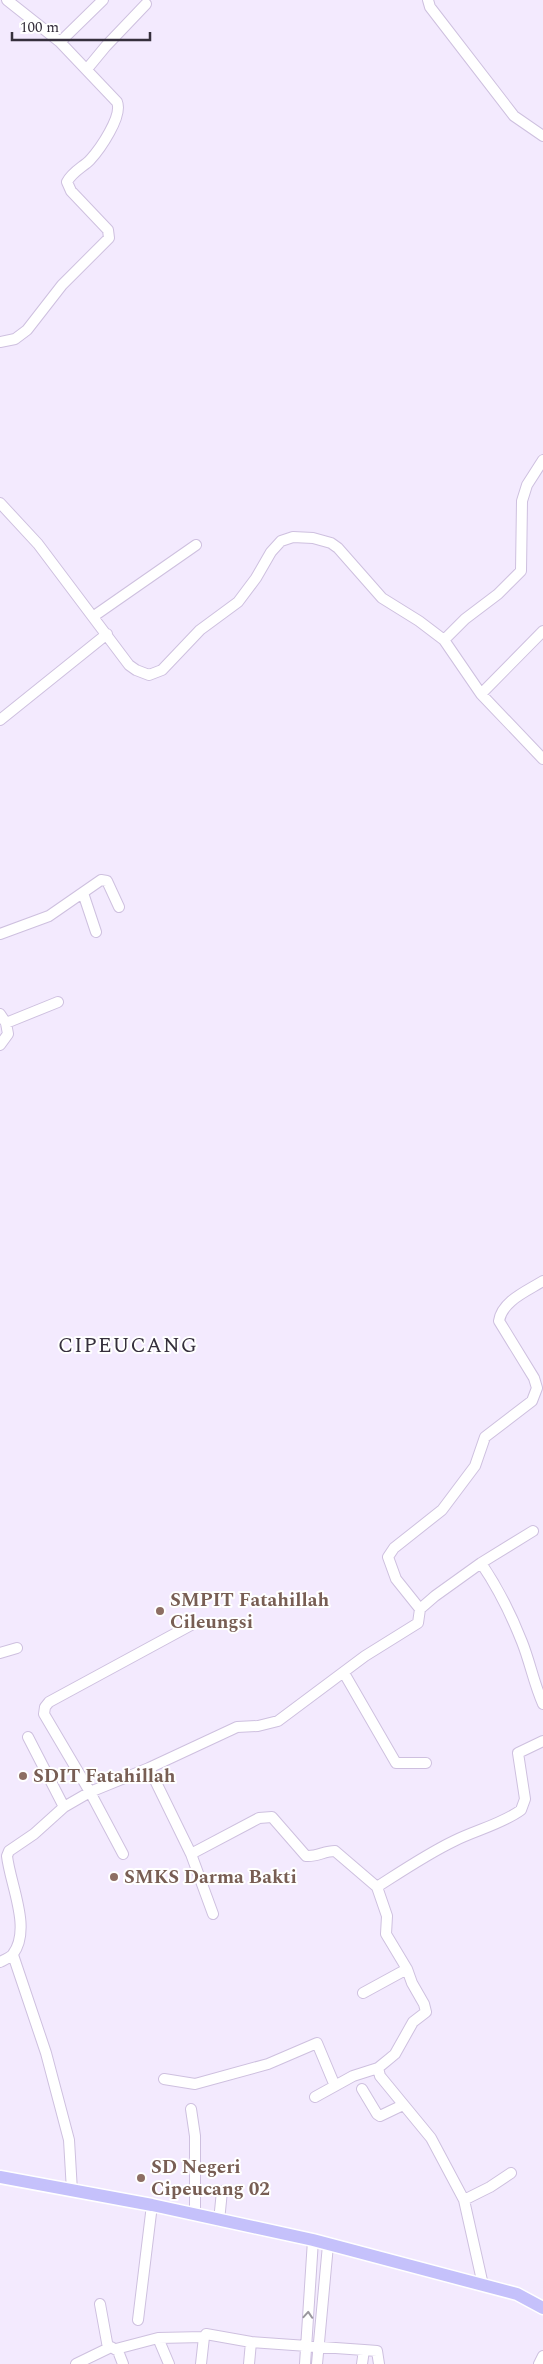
<svg xmlns="http://www.w3.org/2000/svg" width="543" height="2364" viewBox="0 0 543 2364" font-family="Spectral,serif">
<style>
.lines{fill:none;stroke-linecap:round;stroke-linejoin:round}
.minor-casing{stroke:#cec0df;stroke-width:12}
.major-casing{stroke:#fff;stroke-width:15}
.minor{stroke:#fff;stroke-width:10}
.major{stroke:#c5c1fb;stroke-width:12}
.oneway{stroke:#9a979e}
.education-dot{fill:#8d6e63;stroke:#fff;stroke-width:2}
.labels{text-anchor:middle;dominant-baseline:central;stroke-width:4;stroke-linejoin:round;paint-order:stroke}
.education-label{font-size:19px;font-weight:bold;fill:#785e54;stroke:#fff;text-anchor:start}
.quarter-label{font-size:21px;letter-spacing:1px;fill:#352f3c;stroke:#fff}
</style>
<rect width="100%" height="100%" fill="#f3eafe"/>
<g class="lines">
<defs>
<path id="minor" d="M428,0l2,7 84,109 29,20
M60,42l43,-42
M87,69l19,-23 40,-42
M0,342l15,-3 12,-9 35,-45 47,-47 -1,-8 -37,-39 -4,-9c5,-10 16,-15 23,-22 10,-11 33,-44 27,-58l-57,-60 -53,-42
M0,503l38,41 91,121 7,5 13,5 13,-5 38,-40 38,-28 18,-24 15,-26 10,-11 12,-4 20,1 18,5 7,5 44,50 37,23 25,19 37,54 62,65
M94,616l102,-71
M444,640l21,-21 33,-25 23,-23 1,-70 5,-16 16,-25
M481,694l62,-63
M0,720l107,-86
M83,893l13,39
M0,934l49,-18 52,-36 6,1 12,26
M0,1014l6,9
M0,1045l8,-11 -2,-11 52,-21
M481,1563c17,25 30,51 41,79 8,20 12,42 21,62
M420,1609l-24,-30 -8,-22 6,-9 48,-38 33,-44 10,-29 47,-36 5,-13 -3,-10 -35,-57c3,-20 28,-30 44,-40
M0,1653l17,-5
M344,1673l52,90h30
M28,1737l36,70
M149,1768l42,86 68,-36 13,-1 34,39c11,1 18,-5 29,-5l42,36 10,29 -1,18 21,35 5,14 12,21 2,8 -13,10 -18,32 -6,5 -11,9 -25,8 -38,21
M123,1854l-33,-62 -46,-78 1,-7 4,-5 142,-77
M191,1854l22,60
M377,1887c25,-16 50,-33 77,-46 22,-11 48,-17 67,-31l4,-11 -7,-46 25,-12
M13,1955l33,98 23,87 3,51
M0,1962c4,-2 11,-5 13,-8 19,-25 -3,-70 -6,-98l2,-5 25,-17 30,-27 26,-15 59,-24 88,-41 21,-1 20,-5 87,-65 53,-33 2,-14 15,-13 46,-33 52,-32
M363,1993l44,-24
M378,2068l2,8 51,62 33,62 19,85
M164,2079l31,5 73,-20 49,-21 18,43
M362,2089l15,25 3,2 23,-11
M191,2109l4,27v77
M464,2200l26,-13 21,-14
M219,2221l3,-30
M100,2304l8,44
M138,2320l14,-115
M158,2338l11,26
M116,2349l42,-11 46,-1
M364,2350l13,1 2,13
M76,2364l35,-17 7,4 5,13
M201,2364l3,-27 2,-3 45,8
M249,2364l2,-22 113,8 -2,14
M305,2364l8,-124
M317,2364l11,-119
M539,2364l4,-8"/>
<path id="major" d="M0,2177l152,28 161,35 204,54 26,14"/>
</defs>
<use href="#minor" class="minor-casing"/>
<use href="#major" class="major-casing"/>
<use href="#minor" class="minor"/>
<use href="#major" class="major"/>
</g>
<defs><path id="oneway-chevron" d="M-2-3.5L2.5 0L-2 3.5" fill="none" stroke-width="1.6" stroke-linecap="round" stroke-linejoin="round" transform="scale(1.25)"/></defs>
<use class="oneway" href="#oneway-chevron" transform="translate(308 2315) rotate(-86)"/>
<g class="education-dot">
<circle cx="160" cy="1611" r="5"/>
<circle cx="23" cy="1776" r="5"/>
<circle cx="114" cy="1877" r="5"/>
<circle cx="141" cy="2178" r="5"/>
</g>
<g class="labels">
<g class="education-label">
<text x="170" y="1600">SMPIT Fatahillah<tspan x="170" dy="22">Cileungsi</tspan></text>
<text x="33" y="1776">SDIT Fatahillah</text>
<text x="124" y="1877">SMKS Darma Bakti</text>
<text x="151" y="2167">SD Negeri<tspan x="151" dy="22">Cipeucang 02</tspan></text>
</g>
<g class="quarter-label">
<text x="128" y="1346">CIPEUCANG</text>
</g>
</g>
<path d="M12 32v8h138v-8" fill="none" stroke="#352f3c" stroke-width="2.5"/>
<text x="20" y="32" font-size="15" fill="#352f3c" stroke="#ffffff" stroke-width="4" paint-order="stroke">100 m</text>
</svg>
